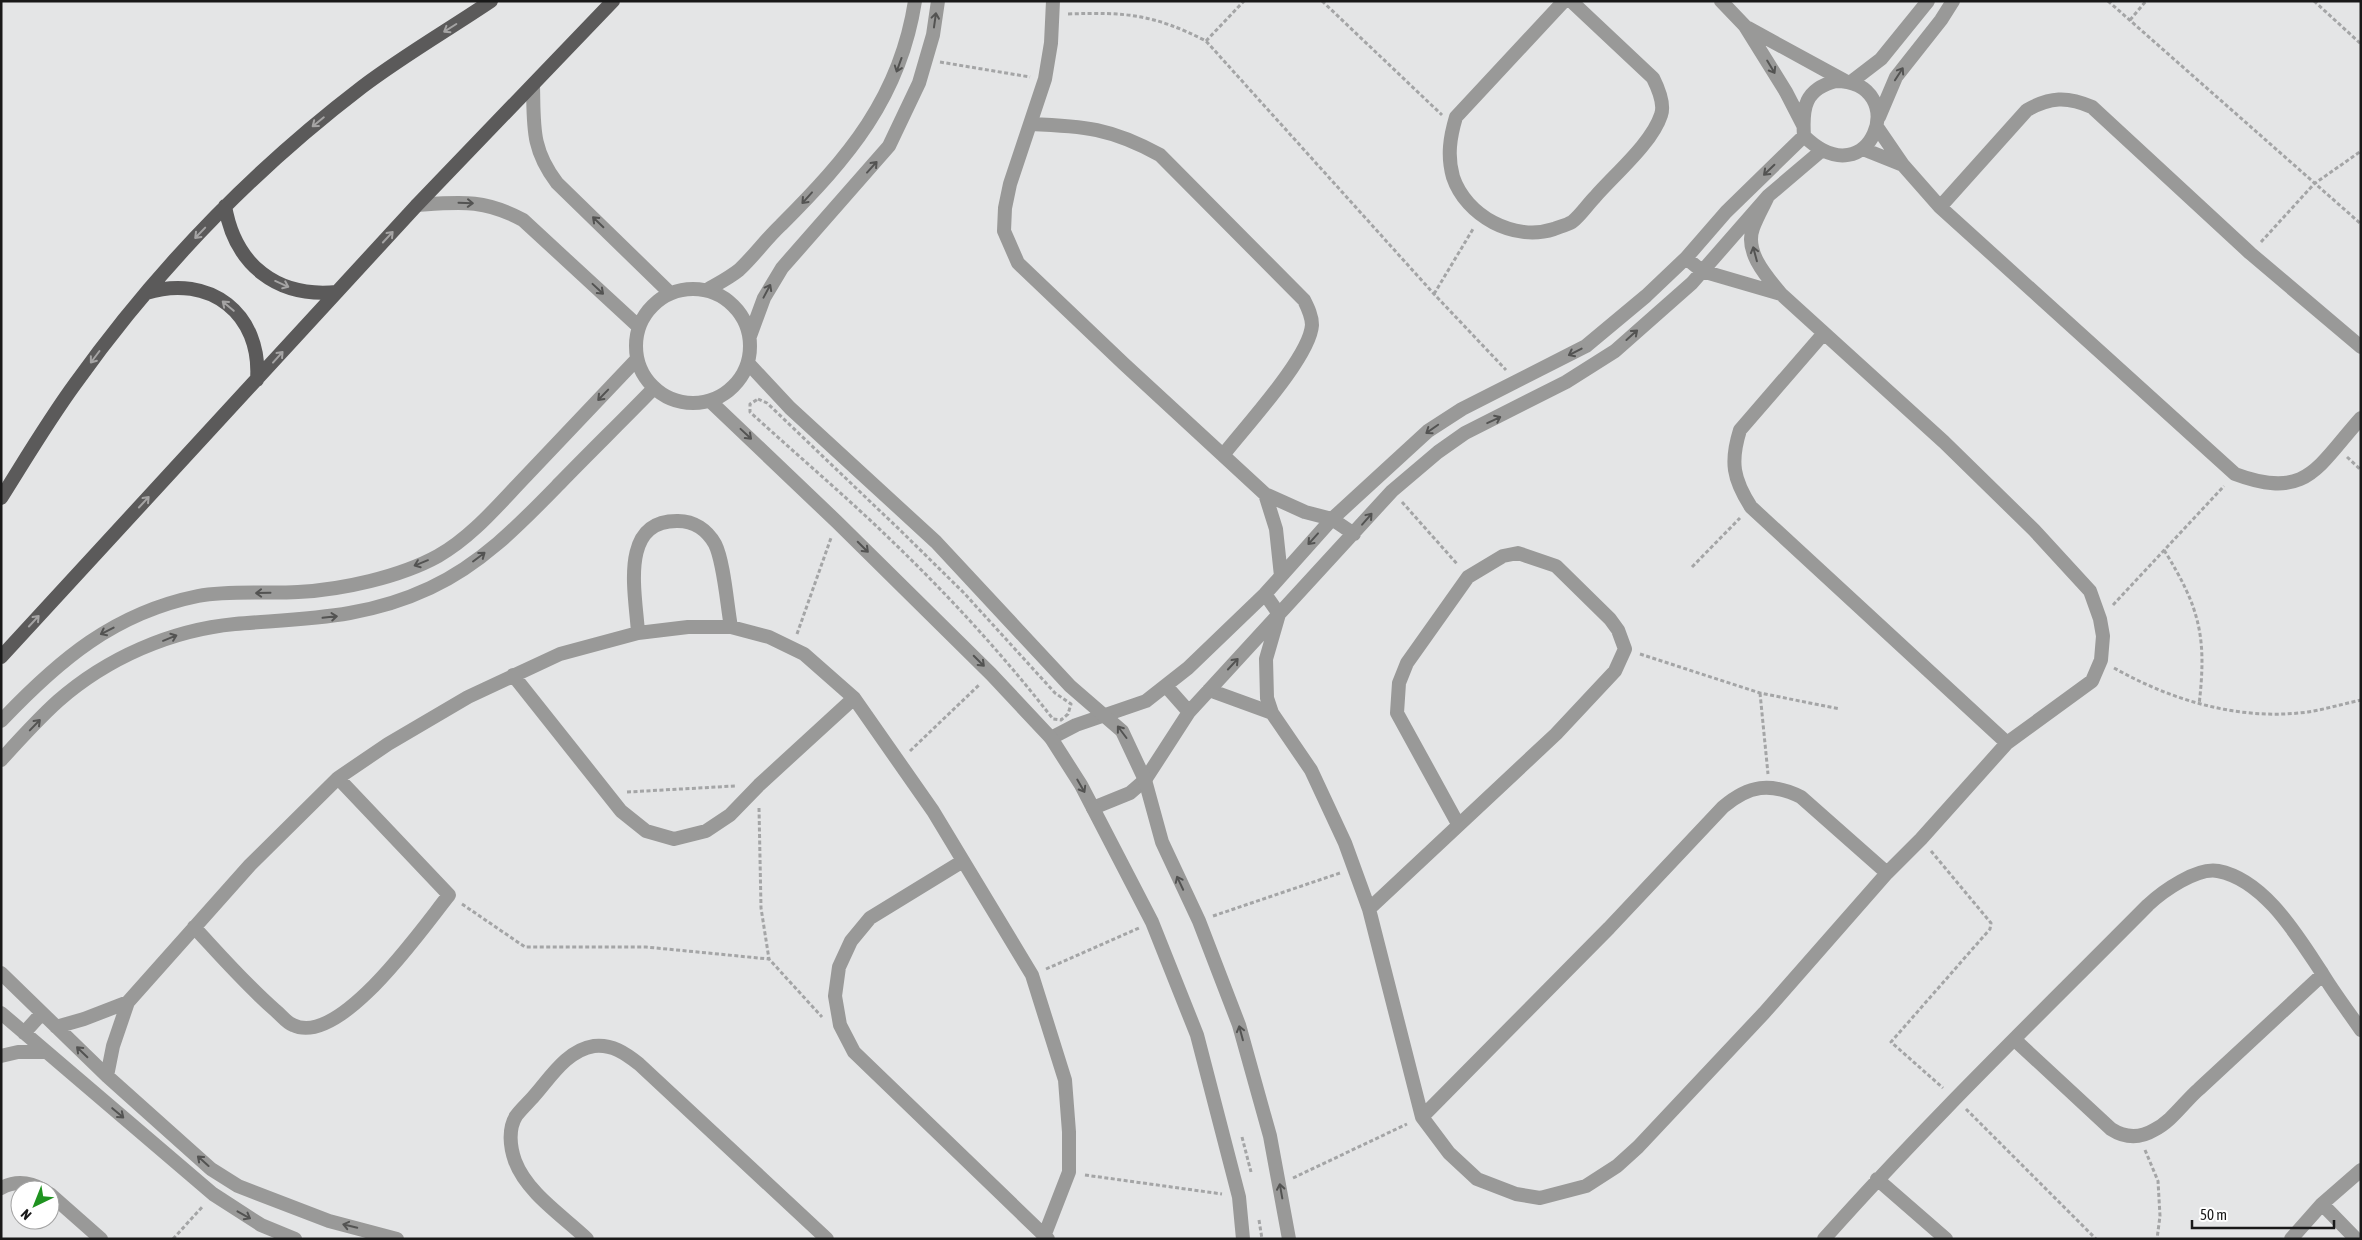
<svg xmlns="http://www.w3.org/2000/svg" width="2362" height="1240" viewBox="0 0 2362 1240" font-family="'Asap Condensed',sans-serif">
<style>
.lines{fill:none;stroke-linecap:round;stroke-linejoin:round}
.path{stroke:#a4a5a6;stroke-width:3;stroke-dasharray:4 2.5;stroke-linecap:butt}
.minor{stroke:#999998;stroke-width:14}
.tertiary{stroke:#999998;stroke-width:14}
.primary{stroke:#5b5a5a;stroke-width:14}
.oneway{stroke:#535352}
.oneway2{stroke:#a5a4a4}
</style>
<rect width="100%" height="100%" fill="#e4e5e6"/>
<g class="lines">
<path class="path" d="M1322,1l120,114
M2108,1l253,223
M2314,1l47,43
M1068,14c58,-2 85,0 138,27l228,253 72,76
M2130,20l16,-19
M1206,41l38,-40
M940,62l90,15
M2261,242l53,-58 47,-33
M1434,294l39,-65
M758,399l9,4 135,129 62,61 91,100 16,11 -3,10 -7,6 -8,-1c-49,-63 -102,-121 -159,-176 -46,-45 -96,-87 -144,-131v-8z
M2347,457l14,13
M1402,502l56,63
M2164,550c36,58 43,87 35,155
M1692,567l48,-49
M2113,605l111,-119
M797,634l34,-96
M1640,654l120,39 80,16
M2114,668c59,33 126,53 194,44 18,-3 35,-8 53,-12
M1760,693l8,81
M910,751l70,-67
M627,792l108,-6
M759,808l2,100 8,51
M1931,851l60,72 -1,6 -99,113 52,46
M462,904l63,43h121l123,12 53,58
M1213,916l127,-43
M1046,969l93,-41
M1966,1109l130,130
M1242,1137l9,35
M2145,1150l13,31 2,35 -3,23
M1085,1175l137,19
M1293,1178l114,-54
M1259,1220l3,19
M173,1239l30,-33"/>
<path class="minor" d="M1053,1l-2,42 -6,36 -35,105 -5,24 -1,23 14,32 106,101 141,130 40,18 27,7 22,15
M1564,1l-108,116c-6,20 -9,39 -3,60 13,39 61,65 101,52 5,-2 13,-4 18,-7 8,-6 16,-18 23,-25 20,-23 57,-54 66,-82 4,-11 -3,-27 -8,-37l-82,-77
M1721,1l24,25 41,66 17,33
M1748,28l97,53
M1836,81c77,1 35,120 -32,55 -2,-29 1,-47 32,-55z
M1851,82l30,-23 47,-58
M1879,117l17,-40 45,-57 12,-19
M1030,124c54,2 81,4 130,31l144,145c4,8 8,16 8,25 -2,32 -67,102 -88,129
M1877,127l26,38 37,42 295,267c72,27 82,-7 126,-56
M1863,149l40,16
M1940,207l87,-97c23,-13 40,-14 65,-3l158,146 111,94
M1686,258l16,13 79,23
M1824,333l-84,97c-10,32 -7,49 11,77l256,236
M1265,494l11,35 5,47
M1265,594l14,20 -13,45 1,39 5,15 39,57 34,73 24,66 53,208 27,36 28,26 39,15 24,4 46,-12 31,-20 21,-19 126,-134 123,-140 34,-34 86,-96 85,-62 9,-21 2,-24 -3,-17 -10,-28 -56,-61 -90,-88 -163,-148c-14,-17 -37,-42 -28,-66 4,-11 10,-21 15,-32
M638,633c-2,-38 -20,-113 40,-112 16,0 29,9 37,23 9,18 12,61 16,83
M513,675l108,136 25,20 28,8 32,-8 24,-16 29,-30 95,-87
M1166,686l23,26
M1209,690l63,23
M1051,738l25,-13 70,-24 42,-33 77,-74 67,-75 96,-88 34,-22 124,-63 60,-50 40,-38 40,-46 78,-76
M1093,808l37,-15 15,-13 44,-68 203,-221 46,-39 27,-19 101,-51 49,-31 77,-68 76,-87 53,-45
M963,861l-93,57 -19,23 -12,26 -4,29 5,29 14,27 194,187
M1369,909l187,-175 59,-63 10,-22 -7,-19 -8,-11 -54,-53 -38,-13 -15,3 -35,21 -61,86 -8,20 -2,30 61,111
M194,927c26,28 52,58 82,84 5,4 11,12 17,14 47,23 130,-98 156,-130l-111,-117
M1,973l106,103 104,93 27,17 91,35 68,18
M1,1013l212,181 48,31 34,14
M56,1027l28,-8 44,-17
M24,1033l18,-20
M2015,1040l96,89c14,9 28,10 43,1 18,-9 30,-28 45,-41 41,-38 82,-76 123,-114
M1,1056l17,-4h27
M107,1076l6,-30 15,-44 122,-137 88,-87 50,-34 80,-47 92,-43 78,-21 50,-6h43l38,10 35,17 50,44 79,113 99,164 33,105 4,52v40l-26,67
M1422,1117l187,-189 114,-121c26,-22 47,-25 78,-10l86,76
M1877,1179l69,60
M1,1188c15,-8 29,-6 43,2
M50,1194l51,45
M2322,1204l39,-34
M587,1239c-24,-23 -60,-46 -72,-78 -5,-14 -7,-32 1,-45 5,-7 12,-13 18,-20 16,-18 33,-46 60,-50 18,-2 31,7 45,18l188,175
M1824,1239c103,-116 215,-224 324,-334 15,-14 49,-38 70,-34 47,9 80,66 104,102 12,20 26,38 39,57
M2291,1239l31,-35 34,35"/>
<path class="tertiary" d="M533,85c1,41 -2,64 24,98l113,110
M417,205c44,-3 67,-6 106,15l116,107
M636 346a57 57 0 1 1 114 0a57 57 0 1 1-114 0Z
M707,290c10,-6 22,-12 32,-20 15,-14 27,-31 42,-45 67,-67 119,-127 134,-224
M750,336l14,-38 18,-30 107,-122 30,-63 14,-48 5,-34
M748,363l42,45 146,134 134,144 52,45 23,49 17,62 37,79 40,104 31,111 19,103
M710,401l127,121 154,152 60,64 30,47 71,137 45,113 42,162 4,42
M1,721c58,-61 113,-108 197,-125 33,-6 67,-2 100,-4 43,-2 102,-15 140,-36 34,-19 61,-52 88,-80 37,-39 74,-78 111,-117
M1,760c18,-20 37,-41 57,-59 49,-43 113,-71 177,-77 71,-6 129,-5 195,-36 52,-24 91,-65 130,-105 31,-32 63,-63 94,-95"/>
<path class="primary" d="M225,206c10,59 52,92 112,86
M146,293c64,-20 116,21 111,87
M1,498c24,-38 47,-77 74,-114 80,-112 177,-213 287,-297 41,-31 86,-57 129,-86
M1,657l416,-452 196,-204"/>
</g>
<defs><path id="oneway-shaft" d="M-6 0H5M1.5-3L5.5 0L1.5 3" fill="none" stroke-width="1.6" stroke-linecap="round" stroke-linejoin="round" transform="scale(1.25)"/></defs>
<g class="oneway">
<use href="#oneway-shaft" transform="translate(935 20) rotate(-82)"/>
<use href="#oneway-shaft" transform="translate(899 65) rotate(110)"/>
<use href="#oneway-shaft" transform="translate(1771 67) rotate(59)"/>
<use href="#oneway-shaft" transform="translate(1899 74) rotate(-57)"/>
<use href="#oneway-shaft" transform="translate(872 167) rotate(-48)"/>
<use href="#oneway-shaft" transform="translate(1769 170) rotate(136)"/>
<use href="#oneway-shaft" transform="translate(807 198) rotate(132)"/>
<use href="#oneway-shaft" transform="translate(466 203) rotate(2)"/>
<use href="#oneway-shaft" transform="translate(598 222) rotate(-136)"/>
<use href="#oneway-shaft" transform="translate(1755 254) rotate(-105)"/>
<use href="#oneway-shaft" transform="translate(598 289) rotate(43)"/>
<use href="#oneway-shaft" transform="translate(767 291) rotate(-62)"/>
<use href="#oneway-shaft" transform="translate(1632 335) rotate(-42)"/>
<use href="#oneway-shaft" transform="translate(1575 352) rotate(153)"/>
<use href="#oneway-shaft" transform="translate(603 395) rotate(134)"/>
<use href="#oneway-shaft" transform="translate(1494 420) rotate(-25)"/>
<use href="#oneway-shaft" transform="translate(1432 429) rotate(145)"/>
<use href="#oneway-shaft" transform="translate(746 434) rotate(43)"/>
<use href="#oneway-shaft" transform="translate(1367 519) rotate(-49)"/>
<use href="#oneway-shaft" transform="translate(1313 539) rotate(132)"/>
<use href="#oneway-shaft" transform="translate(863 547) rotate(45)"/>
<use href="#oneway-shaft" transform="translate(479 557) rotate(-37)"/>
<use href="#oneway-shaft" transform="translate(421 563) rotate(158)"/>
<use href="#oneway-shaft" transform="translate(263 593) rotate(179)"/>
<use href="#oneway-shaft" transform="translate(330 617) rotate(-6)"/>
<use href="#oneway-shaft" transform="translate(107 631) rotate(153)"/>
<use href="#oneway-shaft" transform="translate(170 638) rotate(-22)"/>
<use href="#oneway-shaft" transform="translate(979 661) rotate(45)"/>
<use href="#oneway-shaft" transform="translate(1233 664) rotate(-47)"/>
<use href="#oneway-shaft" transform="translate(35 725) rotate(-46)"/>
<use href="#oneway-shaft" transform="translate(1122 732) rotate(-127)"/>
<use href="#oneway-shaft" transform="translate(1081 786) rotate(60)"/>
<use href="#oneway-shaft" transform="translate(1180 883) rotate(-115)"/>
<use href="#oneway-shaft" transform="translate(1241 1033) rotate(-105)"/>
<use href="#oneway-shaft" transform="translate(82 1052) rotate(-136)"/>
<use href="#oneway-shaft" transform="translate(118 1113) rotate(40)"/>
<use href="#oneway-shaft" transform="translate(203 1161) rotate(-138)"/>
<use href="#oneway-shaft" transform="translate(1281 1191) rotate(-100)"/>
<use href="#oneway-shaft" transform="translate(244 1215) rotate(29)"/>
<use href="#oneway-shaft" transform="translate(350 1226) rotate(-166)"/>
</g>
<g class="oneway2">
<use href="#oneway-shaft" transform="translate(450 28) rotate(148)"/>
<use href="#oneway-shaft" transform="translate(318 122) rotate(141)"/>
<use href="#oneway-shaft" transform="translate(200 233) rotate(134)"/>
<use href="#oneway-shaft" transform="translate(388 237) rotate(-47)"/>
<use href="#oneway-shaft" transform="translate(282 284) rotate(24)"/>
<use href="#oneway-shaft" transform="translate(228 306) rotate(-140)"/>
<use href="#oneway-shaft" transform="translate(95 357) rotate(127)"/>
<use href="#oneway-shaft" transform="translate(278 357) rotate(-48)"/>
<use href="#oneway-shaft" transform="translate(144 502) rotate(-47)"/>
<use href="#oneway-shaft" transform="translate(34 621) rotate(-47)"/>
</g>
<rect width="2362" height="1240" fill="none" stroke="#191919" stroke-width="5"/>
<g transform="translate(35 1205) rotate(223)"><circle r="24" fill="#ffffff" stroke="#a3a3a3"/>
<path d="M0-4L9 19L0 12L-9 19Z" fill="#1f9320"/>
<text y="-8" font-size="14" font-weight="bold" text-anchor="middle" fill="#191919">N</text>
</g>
<path d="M2192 1220v8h142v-8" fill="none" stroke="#191919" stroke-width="2.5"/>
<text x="2200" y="1220" font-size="15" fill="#191919" stroke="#ffffff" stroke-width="4" paint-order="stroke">50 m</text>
</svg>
